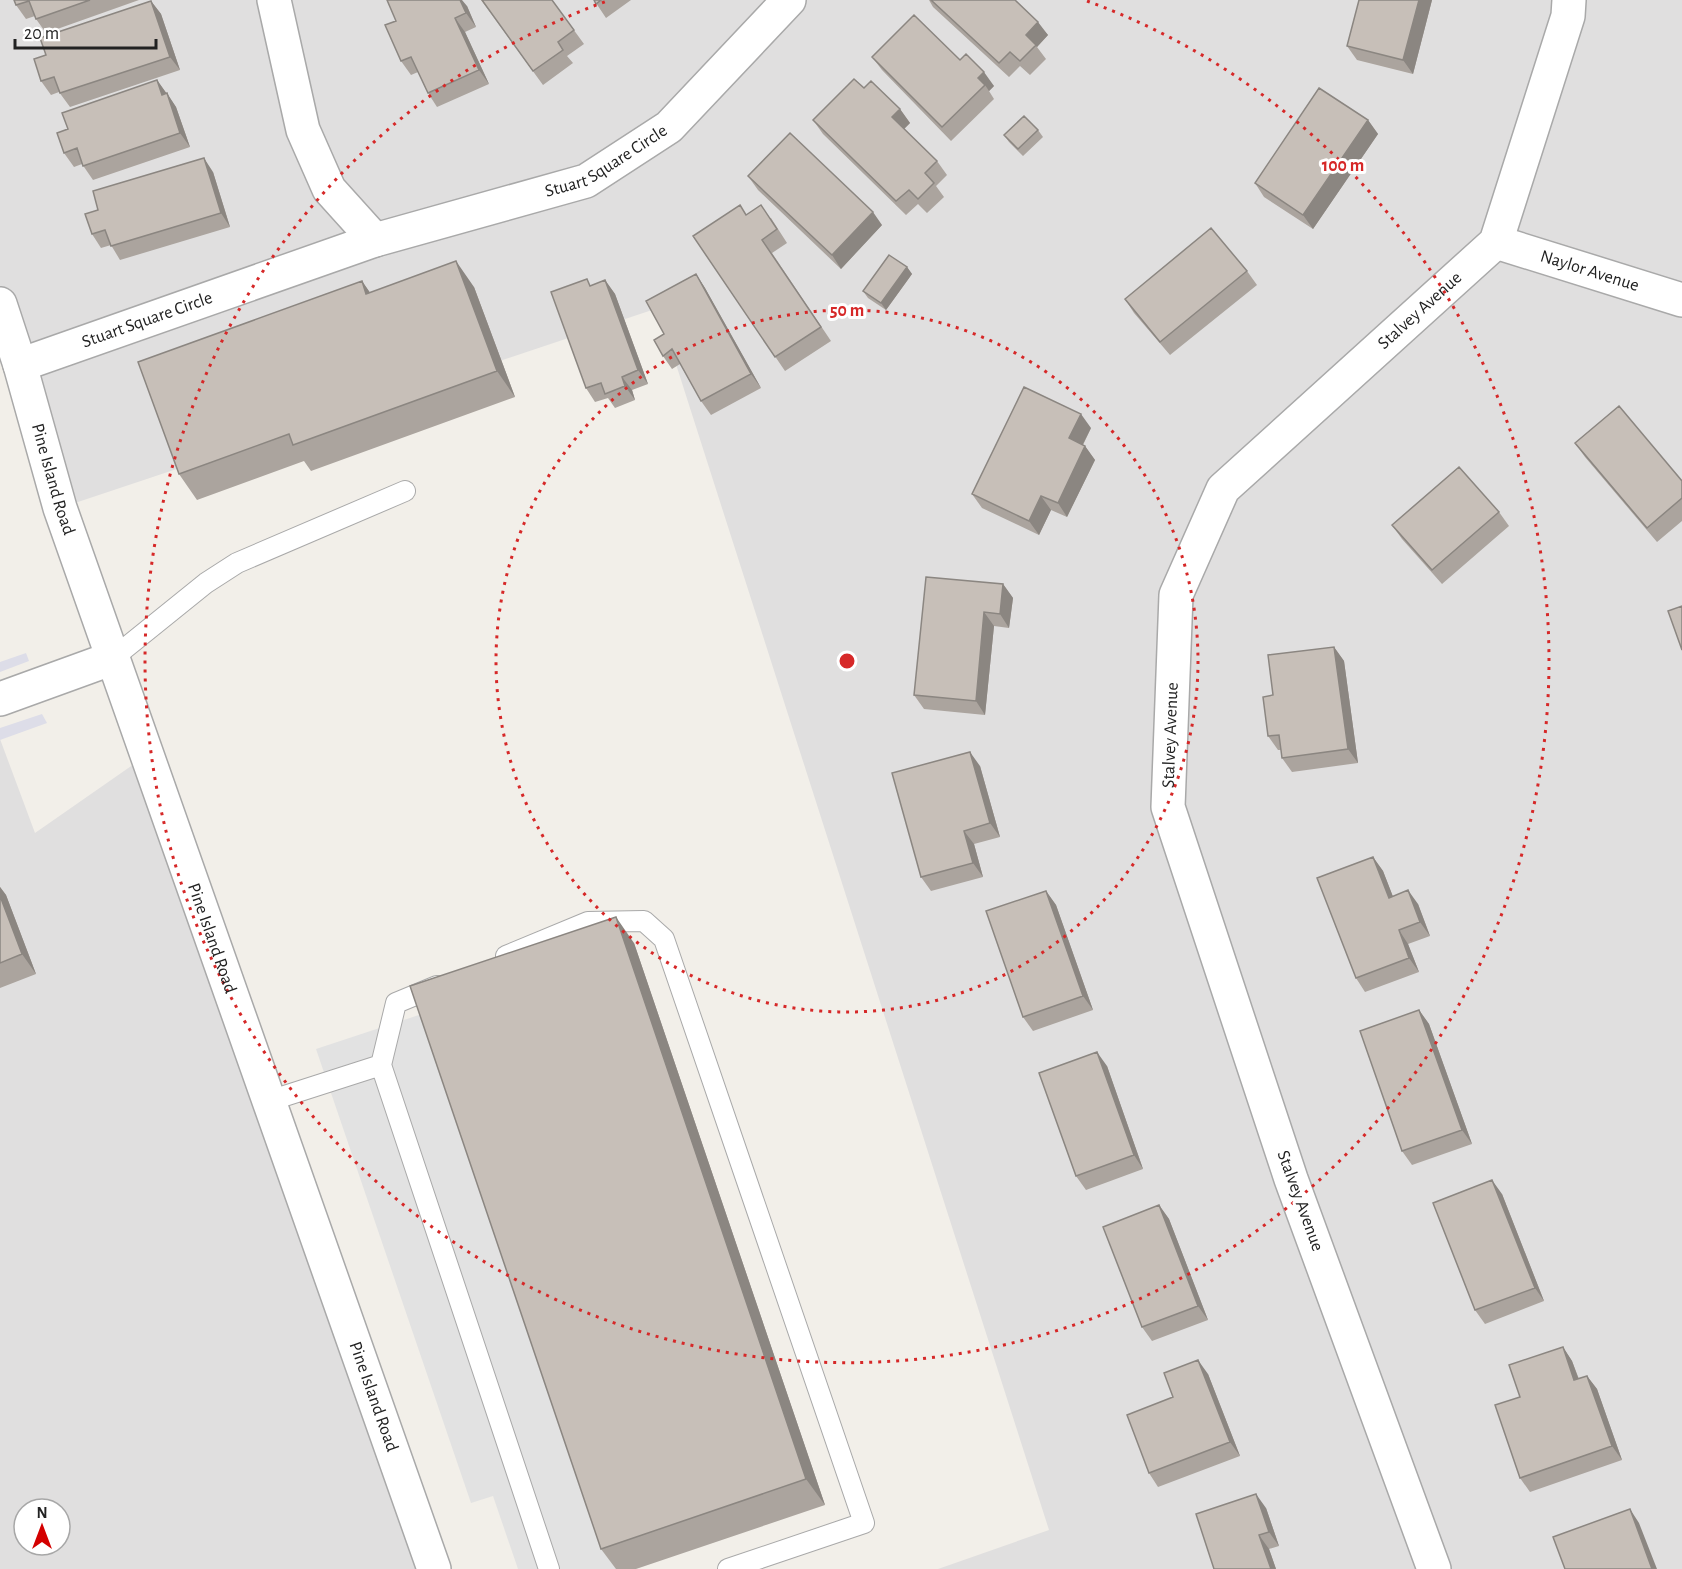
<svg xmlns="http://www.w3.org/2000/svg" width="1682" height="1569" viewBox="0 0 1682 1569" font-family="'Alegreya Sans',sans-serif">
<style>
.residential{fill:#e0dfdf;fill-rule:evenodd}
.parking{fill:#e2e2e2}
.plaza{fill:#dddde8}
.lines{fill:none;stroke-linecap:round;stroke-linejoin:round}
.service-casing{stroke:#a9a9a9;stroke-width:22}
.minor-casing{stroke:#a9a9a9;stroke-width:36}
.tertiary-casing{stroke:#a9a9a9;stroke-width:36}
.service{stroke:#fff;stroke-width:20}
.minor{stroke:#fff;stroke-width:33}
.tertiary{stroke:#fff;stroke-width:33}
.wall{fill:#aba49e}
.shaded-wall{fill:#8b8681}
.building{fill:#c7bfb8;stroke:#8b8681;stroke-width:1.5}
.ring{fill:none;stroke:#d62828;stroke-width:3;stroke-dasharray:3 6}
.labels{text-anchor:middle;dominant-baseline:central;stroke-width:6;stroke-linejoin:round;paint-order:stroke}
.street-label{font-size:18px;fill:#222;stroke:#fff}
.centre{fill:#d62828;stroke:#fff;stroke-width:3}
.ring-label{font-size:18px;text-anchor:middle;font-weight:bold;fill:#d62828;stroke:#fff;stroke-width:6;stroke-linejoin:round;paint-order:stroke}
</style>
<rect width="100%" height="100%" fill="#f2efe9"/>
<path class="residential" d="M0,0h1682v1569h-744l111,-39 -391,-1222 -598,200 -60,-204z
M0,739l35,94 112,-78 287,814h-434zM24,1509h36v36h-36z"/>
<path class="parking" d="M428,1012l190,557h-100l-25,-73 -22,7 -155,-454z"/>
<path class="plaza" d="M26,653l3,8 -29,11v-10z
M42,714l5,9 -47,17v-12z"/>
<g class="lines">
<defs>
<path id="service" d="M113,658l93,-75 31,-20 168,-72
M506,956l82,-34 56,-1 20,18 200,584 -136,46
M381,1065l15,-62 41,-17
M269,1101l112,-36 168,504"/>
<g id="minor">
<path d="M274,0l29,130 26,59 46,51"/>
<path id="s1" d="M1496,242l186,58"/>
<path id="s2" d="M20,365l355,-125 211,-59 83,-54 120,-127"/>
<path d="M0,699l113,-41"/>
<path id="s3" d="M1434,1569l-143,-390 -123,-372 8,-212 47,-106 273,-247 72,-226 1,-16"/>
</g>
<g id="tertiary">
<path id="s4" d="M0,304l20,61 40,143 374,1061"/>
</g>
</defs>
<use href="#service" class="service-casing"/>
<use href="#minor" class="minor-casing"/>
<use href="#tertiary" class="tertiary-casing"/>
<use href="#service" class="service"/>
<use href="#minor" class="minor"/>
<use href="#tertiary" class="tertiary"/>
</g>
<path class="wall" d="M14,0h125l-93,33 -10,-14 -1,-3 -9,3 -10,-14z
M481,0h71l32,44 -17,12 6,7 -30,22z
M594,0h37l-25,18z
M929,0h86l33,35 -11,12 9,12 -16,16 -10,-9 -11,11 -76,-70z
M1359,0h73l-19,74 -56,-14 -10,-14z
M151,1l10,13 19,56 -110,37 -11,-15 -8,3 -10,-14 5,-26z
M467,6l9,21 -11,5 24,52 -52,23 -9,-14 -10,-21 -7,3 -10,-14z
M872,57l88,3 34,26 -5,5 5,8 -43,42 -69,-71z
M157,80l19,27 14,40 -97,33 -11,-16 -8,3 -10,-14 4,-24z
M864,88l36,21 10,14 -6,6 33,32 10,14 -11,11 8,11 -17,16 -9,-9 -12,11 -83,-81 -10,-14z
M1368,120l10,14 -65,95 -49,-32 -9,-14z
M1038,130l5,7 -20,19 -14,-14 -5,-7z
M213,172l17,55 -110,33 -9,-15 -10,3 -9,-14z
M748,176l134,49 -41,44 -83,-79z
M746,215l25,3 16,25 -15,10 59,88 -46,30 -92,-135z
M907,267l5,7 -26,36 -18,-12 -5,-7z
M1247,271l10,14 -87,70 -36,-42 -9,-14z
M696,274l9,14 56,100 -50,27 -10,-14 -21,-37 -8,5 -9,-13 1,-22z
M605,280l10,14 33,90 -16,6 3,10 -20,8 -7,-10 -13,4 -9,-14 5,-102z
M362,281l8,12 104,-6 41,110 -204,74 -7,-10 -107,39 -18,-26z
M1091,428l-8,17 2,1 10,14 -28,57 -16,-7 -12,25 -57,-27 -10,-14z
M1575,443l107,38v40l-25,21 -72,-85z
M1499,512l10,14 -67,58 -40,-45 -10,-14z
M1003,584l10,14 -4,30 -15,-2 -9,89 -61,-6 -10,-14z
M1334,647l10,14 14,102 -66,9 -10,-14 -1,-8h-3l-10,-14 5,-41z
M980,766l20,71 -26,7 9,33 -52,14 -10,-14z
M1373,857l10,14 10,26 25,7 12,32 -22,8 11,28 -54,20 -9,-14z
M0,887l6,8 30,79 -36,14z
M1046,891l10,14 37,105 -60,21 -10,-14z
M634,943l191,562 -189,64h-20l-15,-20z
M1419,1010l10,14 43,120 -60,21 -10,-14z
M1107,1066l36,103 -57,21 -10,-14z
M1502,1194l42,107 -59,23 -10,-14z
M1159,1205l10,14 39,101 -56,21 -10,-14z
M1563,1347l9,14 7,18 8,-3 10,13 25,71 -92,32 -10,-14v-81z
M1208,1374l32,82 -82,31 -9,-14 24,-76z
M1266,1508l13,38 -10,3 7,20h-62z"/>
<path class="shaded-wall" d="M460,0h2l5,6 9,21 -10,-14z
M1419,0h13l-19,74 -10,-14z
M151,1l10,13 19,56 -10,-13z
M455,18l10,14 24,52 -10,-14z
M1038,22l10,13 -11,12 -11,-12z
M984,72l10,14 -5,5 -4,-6 -7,-7z
M157,80l10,14 -5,1z
M167,93l9,14 14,40 -10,-14z
M900,109l10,14 -8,8 -10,-14z
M1368,120l10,14 -65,95 -10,-14z
M204,158l9,14 17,55 -9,-14z
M873,212l9,13 -41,44 -9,-14z
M456,261l18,26 41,110 -18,-26z
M907,267l5,7 -26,36 -5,-7z
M696,274l9,14 56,100 -10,-14z
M605,280l10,14 33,90 -10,-14z
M362,281l18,26 -14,-13z
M622,377l10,13 3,10 -10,-14z
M1081,414l10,14 -12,24 -10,-14z
M1085,446l10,14 -28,57 -9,-14z
M1041,496l10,14 -12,25 -10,-14z
M1003,584l10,14 -4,30 -9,-14z
M984,612l10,14 -9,89 -9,-14z
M1334,647l10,14 14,102 -10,-14z
M970,752l10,14 20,71 -10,-14z
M964,831l10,13 9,33 -10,-14z
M1373,857l10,14 16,41 -10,-14z
M0,887l6,8 30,79 -14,-20 -22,-58z
M1408,890l10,14 12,32 -10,-14z
M1046,891l10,14 37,105 -10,-14z
M616,917l18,26 191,562 -19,-26z
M1399,930l9,14 11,28 -10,-14z
M1419,1010l10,14 43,120 -10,-14z
M1097,1052l10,14 36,103 -9,-14z
M1492,1180l10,14 42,107 -9,-13z
M1159,1205l10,14 39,101 -10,-14z
M1563,1347l9,14 12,33 -10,-14z
M1198,1360l10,14 32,82 -10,-14z
M1587,1376l10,13 25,71 -10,-14z
M1256,1494l10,14 13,38 -10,-14z
M1630,1509l9,14 18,46h-5z
M1259,1535l10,14 7,20h-5z"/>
<path class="building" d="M14,0h76l-54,19 -7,-18 -13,4z
M387,0h73l6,13 -11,5 24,52 -51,23 -17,-36 -10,4 -16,-36 11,-4z
M482,0h70l22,30 -16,12 5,8 -30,21z
M594,0h7l-5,4z
M931,0h84l23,22 -12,13 10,10 -16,16 -10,-9 -11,11z
M1359,0h60l-16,60 -56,-14z
M151,1l19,56 -110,36 -6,-16 -13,4 -7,-22 12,-4 -6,-17z
M914,15l46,45 6,-6 18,18 -6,6 7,7 -43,42 -70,-70z
M854,79l10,9 7,-7 29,28 -8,8 45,44 -12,12 9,10 -16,16 -9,-9 -13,11 -83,-81z
M157,80l5,15 5,-2 13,40 -97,33 -6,-18 -13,5 -7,-20 11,-4 -6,-16z
M1319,88l49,32 -65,95 -48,-32z
M1024,116l14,14 -20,19 -14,-14z
M790,133l83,79 -41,43 -84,-79z
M204,158l17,55 -110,33 -6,-16 -13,4 -7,-20 13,-4 -5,-19z
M740,205l6,10 15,-10 16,24 -15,11 59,87 -46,30 -82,-121z
M1211,228l36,43 -87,71 -35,-43z
M889,255l18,12 -26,36 -18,-12z
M456,261l41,110 -204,74 -4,-11 -110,40 -41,-112 224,-81 4,13z
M696,274l55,100 -50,27 -29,-52 -9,7 -9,-16 10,-6 -18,-33z
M587,279l3,7 15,-6 33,90 -16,7 3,9 -20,8 -4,-11 -15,5 -35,-96z
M1024,387l57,27 -12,24 16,8 -27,57 -17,-7 -12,25 -57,-27z
M1619,406l63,75v17l-35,30 -72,-85z
M1459,467l40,45 -67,58 -40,-45z
M926,577l77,7 -3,30 -16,-2 -8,89 -62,-6z
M1682,606v44l-14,-39z
M1334,647l14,102 -66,9 -3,-23 -11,1 -5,-39 10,-2 -5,-40z
M970,752l20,71 -26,8 9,32 -52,14 -29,-104z
M1373,857l16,41 19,-8 12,32 -21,8 10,28 -53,20 -39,-100z
M1046,891l37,105 -60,21 -37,-106z
M0,896l22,58 -22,9z
M616,917l190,562 -205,70 -191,-563z
M1419,1010l43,120 -60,21 -42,-120z
M1097,1052l37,103 -58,21 -37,-103z
M1492,1180l43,108 -60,22 -42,-107z
M1159,1205l39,101 -56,21 -39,-100z
M1563,1347l11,33 13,-4 25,70 -92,32 -25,-73 25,-8 -11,-32z
M1198,1360l32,82 -81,31 -22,-58 46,-18 -9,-24z
M1256,1494l13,38 -10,3 12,34h-57l-18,-55z
M1630,1509l22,60h-87l-12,-32z"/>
<g class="ring">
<circle cx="847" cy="661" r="351"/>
<path d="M1087 1A702 702 0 1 1 607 1"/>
</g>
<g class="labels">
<g class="street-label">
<text stroke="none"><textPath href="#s2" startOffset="622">Stuart Square Circle</textPath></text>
<text stroke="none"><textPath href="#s1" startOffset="98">Naylor Avenue</textPath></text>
<text stroke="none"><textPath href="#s3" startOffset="1401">Stalvey Avenue</textPath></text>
<text stroke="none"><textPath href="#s2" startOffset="135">Stuart Square Circle</textPath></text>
<text stroke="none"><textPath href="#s4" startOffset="183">Pine Island Road</textPath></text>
<text stroke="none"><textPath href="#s3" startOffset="879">Stalvey Avenue</textPath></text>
<text stroke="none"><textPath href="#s4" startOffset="669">Pine Island Road</textPath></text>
<text transform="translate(1300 1201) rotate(70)">Stalvey Avenue</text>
<text stroke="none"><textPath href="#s4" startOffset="1155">Pine Island Road</textPath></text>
</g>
</g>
<circle cx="847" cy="661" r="9" class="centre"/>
<g class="ring-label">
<text x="1343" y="171">100 m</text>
<text x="847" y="316">50 m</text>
</g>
<g transform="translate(42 1527)"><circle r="28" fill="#ffffff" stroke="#a7a7a7" stroke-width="1.5"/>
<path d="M0-4.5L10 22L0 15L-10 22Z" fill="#d40000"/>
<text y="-9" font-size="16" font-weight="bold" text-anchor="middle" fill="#222222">N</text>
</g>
<path d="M15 39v9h141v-9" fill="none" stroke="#222222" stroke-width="3"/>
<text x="24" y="39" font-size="18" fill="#222222" stroke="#ffffff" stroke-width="4.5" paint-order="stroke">20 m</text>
</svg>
